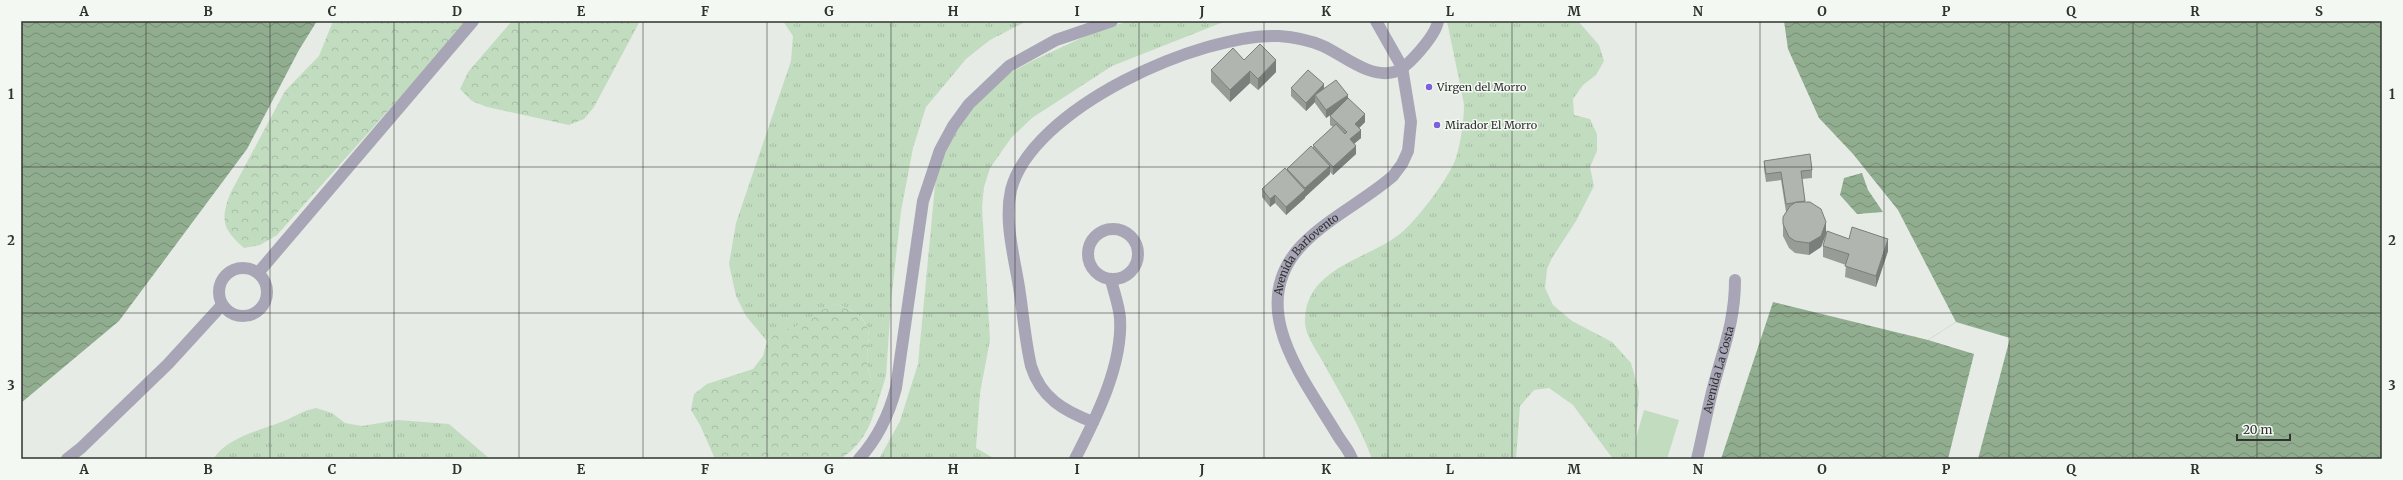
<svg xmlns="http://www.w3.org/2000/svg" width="2403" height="480" viewBox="0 0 2403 480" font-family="Merriweather,serif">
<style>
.grass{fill:url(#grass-tufts)}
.forest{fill:url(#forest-crowns)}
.pitch{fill:#c2dcc0}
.water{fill:url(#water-waves)}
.pier{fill:#e6ebe5}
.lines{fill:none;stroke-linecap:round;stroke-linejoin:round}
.minor{stroke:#a8a6b6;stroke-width:12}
.wall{fill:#979c97}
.shaded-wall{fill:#7b7f7b}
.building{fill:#b0b5b0;stroke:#7b7f7b}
.grid{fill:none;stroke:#303230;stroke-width:1;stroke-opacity:0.55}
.poi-dot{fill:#7d61db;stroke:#f3f8f3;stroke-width:1.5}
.labels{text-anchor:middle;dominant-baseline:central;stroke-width:3;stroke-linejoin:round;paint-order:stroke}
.poi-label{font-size:11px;fill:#303230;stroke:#f3f8f3;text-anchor:start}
.street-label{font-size:11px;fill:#303230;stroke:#f3f8f3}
.neatline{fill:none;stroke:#303230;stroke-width:1.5}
.grid-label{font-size:13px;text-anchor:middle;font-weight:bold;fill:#303230}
</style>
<defs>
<pattern id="grass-tufts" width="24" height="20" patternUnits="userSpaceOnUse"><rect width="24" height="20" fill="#c2dcc0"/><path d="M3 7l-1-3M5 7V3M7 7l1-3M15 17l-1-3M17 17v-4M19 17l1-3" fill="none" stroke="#a7bda5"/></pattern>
<pattern id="forest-crowns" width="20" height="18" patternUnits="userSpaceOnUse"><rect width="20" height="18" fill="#c2dcc0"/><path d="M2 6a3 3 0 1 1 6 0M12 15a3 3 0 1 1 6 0" fill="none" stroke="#a7bda5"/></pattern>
<pattern id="water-waves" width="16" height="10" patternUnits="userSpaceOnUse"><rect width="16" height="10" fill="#91ad8f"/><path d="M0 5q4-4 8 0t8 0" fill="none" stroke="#778d75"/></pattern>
</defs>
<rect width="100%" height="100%" fill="#e6ebe5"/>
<path class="grass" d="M783,21h244l-37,19 -24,19 -40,48 -13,41 -12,63 -10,91 -5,74 -12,38c2,-22 0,-25 -6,-46 -2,-10 0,-20 1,-30 1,-19 -17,-29 -32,-34 -15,6 -27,16 -42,23 -14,6 -15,3 -28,14l-21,-25 -10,-20 -7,-32 7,-41 55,-162 2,-25z
M1130,21h96l-114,45 -80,52 -21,20 -21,30 -6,19 -2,20 8,133 -10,53 -4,55 19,11h-116l21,-38 18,-57 19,-199 31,-61 38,-29 28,-15 67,-31z
M1447,21h131l21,24 5,16 -8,14 -13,10 -10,14 1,16 16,4 7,15v17l-7,16 4,19 -18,35 -24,37 -5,11 -2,19 8,17 19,16 40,21 19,21 8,29 -5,67h-21l-40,-54 -24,-17 -15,2 -14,16 -4,53h-144c-12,-33 -31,-64 -48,-95 -6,-12 -20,-29 -19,-44 1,-53 63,-60 96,-87 16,-13 48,-55 55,-75 5,-17 8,-37 8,-54z
M316,408l16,5 13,10 17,3 36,-6 51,4 41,35h-277c16,-23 46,-28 71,-38 12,-5 18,-10 32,-13z"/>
<path class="forest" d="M333,21h135l-191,214 -17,10 -16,3c-21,-19 -24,-27 -14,-54l55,-103 34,-35z
M512,21h128l-46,86 -10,12 -15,6 -82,-18 -15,-6 -12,-12 8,-17z
M837,304c15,5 32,15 32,33 -1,10 -3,21 -1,31 2,10 7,18 8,30 0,22 -16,50 -36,61h-125l-15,-34 -9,-15 3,-16 13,-10 46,-15 10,-13 4,-15 12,-10 16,-4 27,-17z"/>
<path class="pitch" d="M1644,410l35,10 -12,39h-37z"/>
<path class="water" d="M21,21h296l-18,29 -52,99 -128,172 -98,82z
M1784,21h598v438h-661l52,-157 155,38 28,-18 -58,-112 -45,-56 -34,-36 -31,-69z
M1862,173l6,17 15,22 -26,2 -17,-19 4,-17z"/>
<path class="pier" d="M1956,322l54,16 -32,121h-30l26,-105 -46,-14z"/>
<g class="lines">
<g class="minor">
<circle cx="1113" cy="254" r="25"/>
<circle cx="243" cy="292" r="24"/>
<path d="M258,273l215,-252"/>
<path d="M1093,422c-29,-11 -52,-24 -62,-56 -6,-26 -8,-53 -12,-79 -5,-31 -15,-66 -8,-97 21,-82 189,-157 268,-154 15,1 30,4 44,10 20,9 47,33 71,26 13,-3 42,-37 44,-51"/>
<path d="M67,459l14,-11 87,-84 54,-59"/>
<path d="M859,459c19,-21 30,-44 37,-71l27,-187 17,-51 13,-24 16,-22 40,-38 47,-26 56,-19"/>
<path d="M1075,459c21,-41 48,-94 45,-141 -1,-12 -6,-26 -9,-38"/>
<path id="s1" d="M1352,459c-3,-9 -9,-15 -14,-23 -33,-56 -95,-129 -36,-191 26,-27 62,-44 91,-69l9,-12 6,-13 3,-29 -9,-55 -26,-46"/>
<path id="s2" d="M1697,459c5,-21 9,-42 14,-63 10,-42 24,-71 24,-116"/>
</g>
</g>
<path class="wall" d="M1244,60l32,12 -18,18 -8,-7 -20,19 -19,-20v-12z
M1291,88l33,1 24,9 17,24 -6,6 2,10 -7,6 2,10 -23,21 -3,-3v2l-25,23v-1v2l-19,17 -11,-12 -5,4 -8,-10v-8l25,-19v-1l26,-21v-3l20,-18 -3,-2v-9l2,-2 -6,4 -11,-15v-1l-9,9 -15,-15z
M1764,161l48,9v8l-10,1 3,23 21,32 -5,13 -12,8 -14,-2 -6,-5 -6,-12v-12l4,-13 -1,1 -5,-32 -15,2 -2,-13z
M1849,239l39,12 -12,36 -31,-10 1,-12 -23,-8v-11z"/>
<path class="shaded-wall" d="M1276,60v12l-18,18v-11z
M1250,71v12l-20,19v-12z
M1324,84v9l-9,2v7l-9,9v-8z
M1348,95v8l-22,15v-8z
M1365,114v8l-10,10v-8z
M1361,130v8l-11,9v-8z
M1356,146v8l-23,21v-8z
M1330,166v8l-25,23v-9z
M1305,190v8l-19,17v-8z
M1275,195v8l-5,4v-8z
M1826,222v12l-5,13 -12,8v-12z
M1888,239v12l-12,36v-11z"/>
<path class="building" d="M1260,44l16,16 -18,19 -8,-8 -20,19 -19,-20 22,-22 11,12z
M1308,70l16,14 -18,19 -15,-15z
M1336,80l12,15 -22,15 -11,-15z
M1348,98l17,16 -10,10 6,6 -11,9 6,7 -23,21 -20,-22 23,-21 9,10 2,-2 -17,-16z
M1311,146l19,20 -25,22 -18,-19z
M1810,154l2,16 -11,1 4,30 -19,3 -5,-32 -15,2 -2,-13z
M1285,168l20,22 -19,17 -11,-12 -5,4 -8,-10z
M1796,202h14l11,7 5,13 -5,14 -12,7 -14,-2 -6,-4 -6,-13v-7l7,-11z
M1852,227l36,12 -12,37 -31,-10 4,-12 -26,-8 4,-15 22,8z"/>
<path class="grid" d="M146,21v438M270,21v438M394,21v438M519,21v438M643,21v438M767,21v438M891,21v438M1015,21v438M1139,21v438M1264,21v438M1388,21v438M1512,21v438M1636,21v438M1760,21v438M1884,21v438M2009,21v438M2133,21v438M2257,21v438M21,167h2361M21,313h2361"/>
<g class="poi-dot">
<circle cx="1429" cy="87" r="4"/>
<circle cx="1437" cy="125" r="4"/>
</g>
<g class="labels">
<g class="poi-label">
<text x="1437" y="87">Virgen del Morro</text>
<text x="1445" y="125">Mirador El Morro</text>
</g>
<g class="street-label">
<text stroke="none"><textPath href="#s1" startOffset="234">Avenida Barlovento</textPath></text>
<text stroke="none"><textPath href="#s2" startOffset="92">Avenida La Costa</textPath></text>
</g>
</g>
<rect width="2403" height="480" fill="none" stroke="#f3f8f3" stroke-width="44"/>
<path d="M2237 434v6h53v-6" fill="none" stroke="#303230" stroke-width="2"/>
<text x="2243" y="434" font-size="12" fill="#303230" stroke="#f3f8f3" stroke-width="3" paint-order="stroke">20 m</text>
<rect x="22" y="22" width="2359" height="436" class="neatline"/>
<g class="grid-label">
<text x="84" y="16">A</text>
<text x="208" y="16">B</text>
<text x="332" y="16">C</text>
<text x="457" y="16">D</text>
<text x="581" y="16">E</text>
<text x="705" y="16">F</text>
<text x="829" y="16">G</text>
<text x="953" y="16">H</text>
<text x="1077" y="16">I</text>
<text x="1202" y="16">J</text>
<text x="1326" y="16">K</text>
<text x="1450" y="16">L</text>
<text x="1574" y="16">M</text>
<text x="1698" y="16">N</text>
<text x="1822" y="16">O</text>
<text x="1946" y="16">P</text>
<text x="2071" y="16">Q</text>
<text x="2195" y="16">R</text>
<text x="2319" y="16">S</text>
<text x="11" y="99">1</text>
<text x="2392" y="99">1</text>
<text x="11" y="245">2</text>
<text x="2392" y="245">2</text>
<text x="11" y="390">3</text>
<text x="2392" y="390">3</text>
<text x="84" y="474">A</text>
<text x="208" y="474">B</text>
<text x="332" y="474">C</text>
<text x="457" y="474">D</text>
<text x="581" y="474">E</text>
<text x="705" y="474">F</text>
<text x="829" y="474">G</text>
<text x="953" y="474">H</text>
<text x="1077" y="474">I</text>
<text x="1202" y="474">J</text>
<text x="1326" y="474">K</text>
<text x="1450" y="474">L</text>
<text x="1574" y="474">M</text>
<text x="1698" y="474">N</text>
<text x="1822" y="474">O</text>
<text x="1946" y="474">P</text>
<text x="2071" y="474">Q</text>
<text x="2195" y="474">R</text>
<text x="2319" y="474">S</text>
</g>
</svg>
